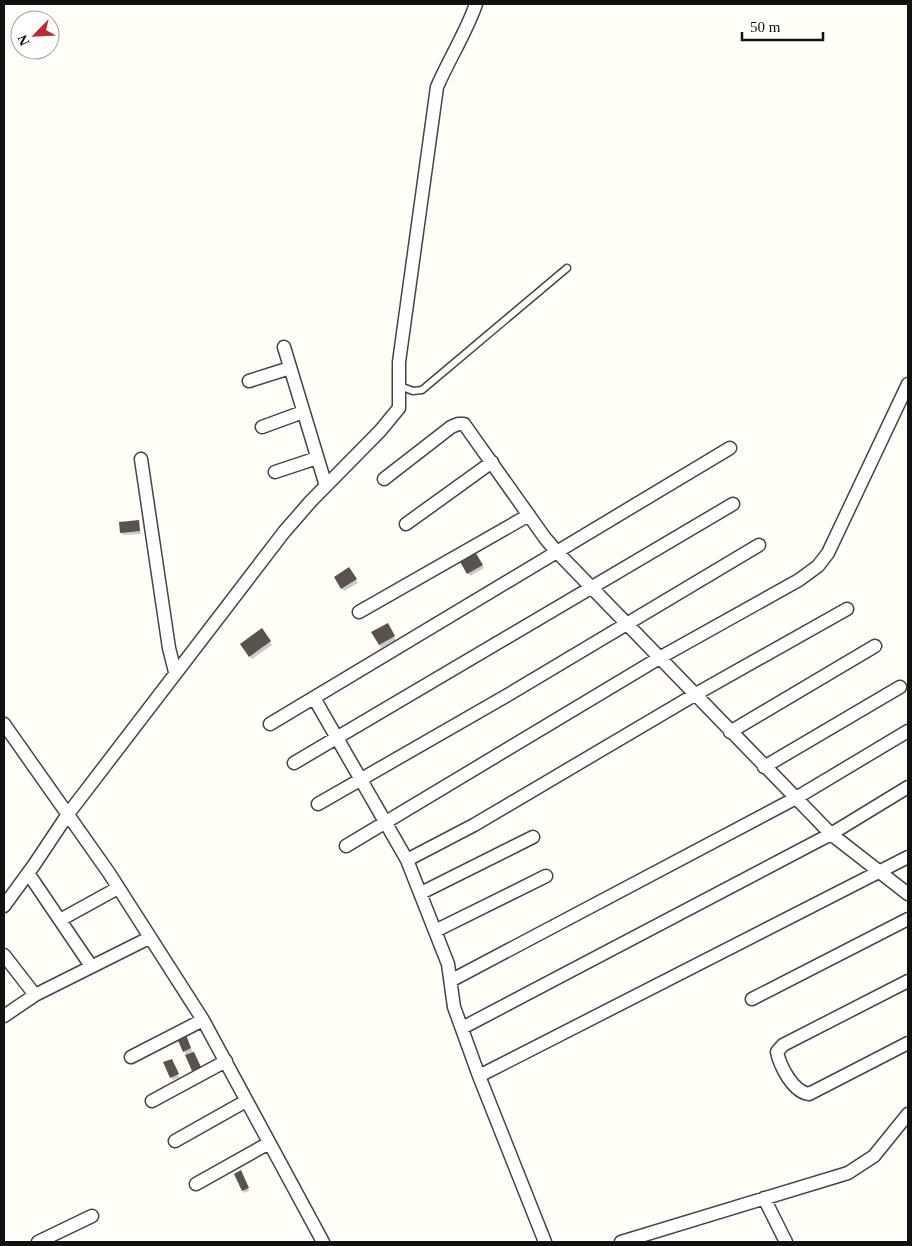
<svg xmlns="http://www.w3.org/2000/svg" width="912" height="1246" viewBox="0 0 912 1246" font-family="'Times New Roman',serif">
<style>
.shadow{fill:#0003}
.building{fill:#5a524d}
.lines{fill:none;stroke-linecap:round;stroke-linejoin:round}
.lane-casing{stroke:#444;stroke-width:9}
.street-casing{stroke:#444;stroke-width:15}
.lane{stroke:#fff;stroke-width:6}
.street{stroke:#fff;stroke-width:12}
</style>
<rect width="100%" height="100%" fill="#fffdf5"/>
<path class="shadow" d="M138,521l3,13 -18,1 -2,-3z
M474,552l10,16 -14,8 -10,-16z
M349,569l9,14 -14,8 -9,-14z
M387,624l9,16 -15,8 -8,-16z
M262,630l10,15 -20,14 -10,-15z
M186,1037l15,33 -6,3 -11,-22z
M173,1063l6,15 -6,2 -2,-3z
M242,1175l7,16 -5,2 -1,-3z"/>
<path class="building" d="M139,520l1,11 -20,2 -1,-11z
M474,550l9,15 -16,9 -8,-14z
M349,567l8,12 -16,10 -7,-12z
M388,623l7,13 -16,9 -8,-13z
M262,628l9,13 -22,16 -9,-13z
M185,1032l6,16 -8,4 -7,-16z
M194,1052l7,15 -9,4 -7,-16z
M172,1059l7,15 -9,4 -7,-16z
M241,1170l8,18 -7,3 -8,-17z"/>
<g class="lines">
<defs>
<path id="lane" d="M400,386l13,5 9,-1 145,-122"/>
<path id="street" d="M284,347l42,139
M249,381l41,-13
M262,427l41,-15
M141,459l28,189 6,24
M275,472l42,-14
M384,479l67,-52 7,-3h6l81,114 12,14 274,282 77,60
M406,524l86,-62
M359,612l170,-97
M314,698l93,162 41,104 6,43 25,69 66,166
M4,724l105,149 94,147 120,222
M270,724l460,-276
M730,732l145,-86
M294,763l439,-259
M764,767l136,-80
M318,804l188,-108 253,-151
M346,846l315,-189 138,-77 19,-14 10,-13 80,-169
M407,860l67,-35 222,-131 151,-85
M28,873l63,93
M421,893l112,-56
M4,906l30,-41 34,-51 216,-282 27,-31 69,-70 19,-23v-46l38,-275c12,-28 29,-54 39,-83
M60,920l58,-32
M435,931l111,-55
M4,955l31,40
M452,980l344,-182 112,-67
M908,981l-125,64 -6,7c3,14 16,40 32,42l99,-51
M752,999l156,-80
M4,1016l31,-21 114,-57
M462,1028l369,-194 77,-47
M131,1057l72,-37
M479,1076l429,-219
M152,1101l74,-40
M175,1141l71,-40
M196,1184l73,-41
M764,1198l22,44
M38,1242l54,-26
M621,1242l227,-69 26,-17 34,-42"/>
</defs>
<use href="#lane" class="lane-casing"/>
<use href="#street" class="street-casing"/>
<use href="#lane" class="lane"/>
<use href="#street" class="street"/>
</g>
<rect width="912" height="1246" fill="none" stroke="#111111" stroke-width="10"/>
<g transform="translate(35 35) rotate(246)"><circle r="24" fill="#ffffff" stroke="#a0a0a0"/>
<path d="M0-4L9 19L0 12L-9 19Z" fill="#c4262e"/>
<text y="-8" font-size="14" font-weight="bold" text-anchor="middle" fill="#111111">N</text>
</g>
<path d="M742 32v8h81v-8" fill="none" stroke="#111111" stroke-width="2.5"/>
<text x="750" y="32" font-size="15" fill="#111111" stroke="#ffffff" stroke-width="4" paint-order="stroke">50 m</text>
</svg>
